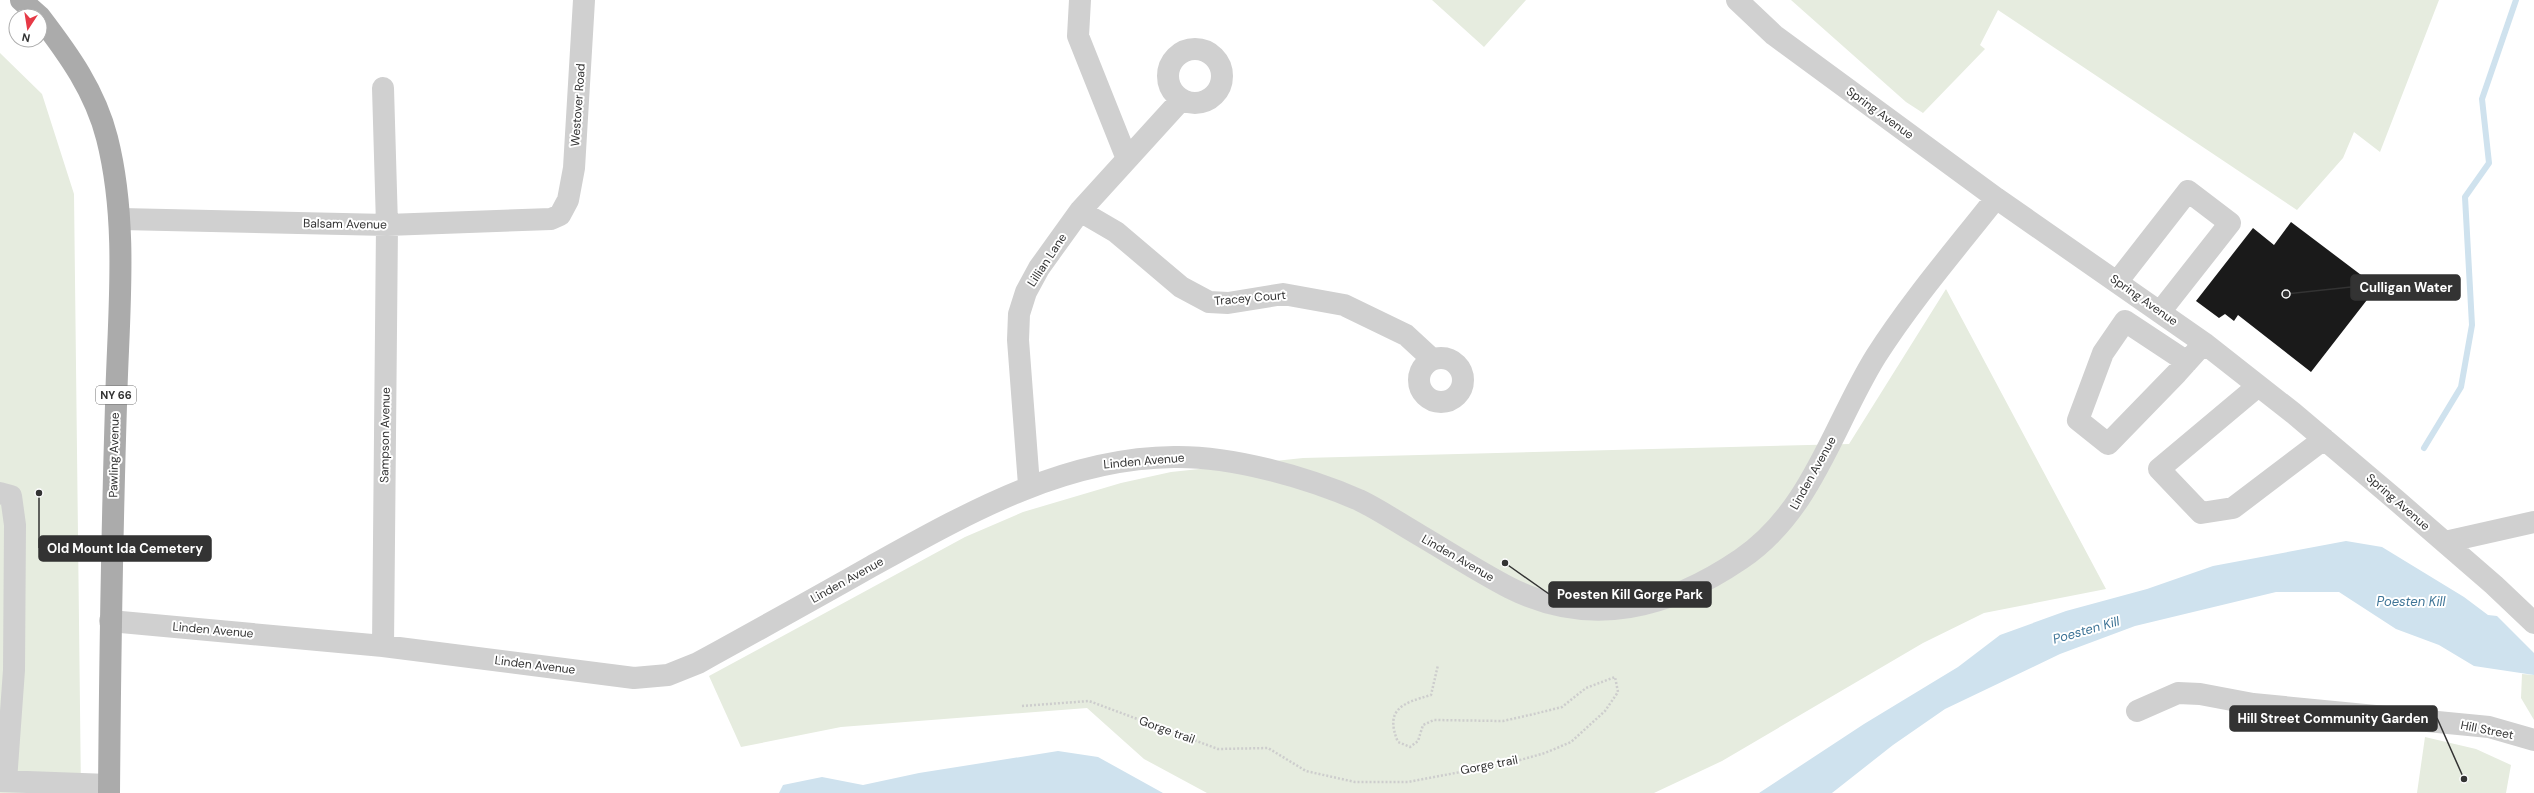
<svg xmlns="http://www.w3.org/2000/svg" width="2534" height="793" viewBox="0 0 2534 793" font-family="'DM Sans',sans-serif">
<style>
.green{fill:#e6ecdf}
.water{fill:#cfe2ee}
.pier{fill:#fff}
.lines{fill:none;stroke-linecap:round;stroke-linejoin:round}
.stream{stroke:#cfe2ee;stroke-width:6}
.building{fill:#1a1a1a}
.path{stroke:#cdcdcd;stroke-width:2.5;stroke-dasharray:2 2;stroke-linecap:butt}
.minor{stroke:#d0d0d0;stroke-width:22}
.major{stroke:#ababab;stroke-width:22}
.labels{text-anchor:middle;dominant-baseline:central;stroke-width:4;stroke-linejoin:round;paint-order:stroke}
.shield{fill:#fff;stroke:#707070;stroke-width:1}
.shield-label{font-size:11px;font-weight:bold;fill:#333}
.street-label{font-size:12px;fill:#333;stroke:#fff}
.water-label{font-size:13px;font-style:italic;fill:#3f7597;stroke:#fff}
.leader{fill:none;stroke:#333;stroke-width:1.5}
.callout-dot{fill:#333;stroke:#fff;stroke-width:1.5}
.callout{fill:#333;stroke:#333;stroke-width:1.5}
.callout-label{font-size:13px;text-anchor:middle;font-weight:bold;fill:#fff}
</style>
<rect width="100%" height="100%" fill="#fff"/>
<path class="green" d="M1432,0h94l-42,47z
M1791,0h648l-59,152 -26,-20 -11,26 -46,52 -299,-200 -18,35 5,4 -62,64 -17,-11z
M0,53l42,41 32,100 7,599h-81z
M1946,289l160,300 -122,24 -61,30 -201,118 -68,32h-447l-63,-34 -57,-51 -246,19 -100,20 -32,-71 256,-139 58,-25 98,-29 50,-11 132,-14 546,-14z
M2522,674l12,1v45l-13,-22z
M2425,737l51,12 35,16 -5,28h-89z"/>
<path class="water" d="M2346,541l36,6 82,50 24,18 46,5v55l-60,-9 -35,-21 -43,-16 -57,-37h-63l-141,34 -75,28 -115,55 -52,36 -61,48h-73l105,-69 94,-57 42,-32 66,-24 81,-22 66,-23z
M1058,751l40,6 65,36h-384l4,-8 39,-8 41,8 56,-12z"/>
<path class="pier" d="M2494,613l40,5v35z"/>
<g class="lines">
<path class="stream" d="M2424,448l37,-61 11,-62 -7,-128 24,-34 -7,-64 34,-99"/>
</g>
<path class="building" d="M2291,222l86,65 -66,85 -73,-57 -4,6 -9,-7 -6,4 -23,-17 57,-73 21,17z"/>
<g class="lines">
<path class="path" d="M1022,706l67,-5 129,48 50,-1 38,23 49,11h53l105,-20 32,-9 26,-11 34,-31 13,-19 -3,-15 -29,11 -24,19 -28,7 -31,7 -69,-1 -11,5 -5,16 -8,6 -12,-5c-14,-33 5,-39 33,-47l7,-30"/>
<path class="minor" d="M1080,0l-2,36 49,123
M1737,0l37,35 222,163 208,145 88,69 104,88 98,85 40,38
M1168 76a27 27 0 1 1 54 0a27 27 0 1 1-54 0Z
M1080,211l36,21 65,55 28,15 19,1 55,-9 61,11 62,30 26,24
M121,219l266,6 164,-6 9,-4 8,-15 6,-32 10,-168
M2117,282l71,-91 42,32 -70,89
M1419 380a22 22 0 1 1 44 0a22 22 0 1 1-44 0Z
M2187,362l-62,-41 -22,32 -25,67 30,24 69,-71 27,-30
M2258,386l-99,83 42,44 32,-5 91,-69
M1029,485l-11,-145 1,-26 7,-22 13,-24 41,-57 101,-111
M0,493l11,3 4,29 -1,145 -8,111
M2445,542l89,-20
M110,621l273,25 251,32 34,-3 30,-12c58,-32 116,-64 174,-97 94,-52 191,-108 302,-109 58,-1 132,20 185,43 21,10 41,24 62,36 29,17 58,36 89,52 82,41 159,20 231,-29 71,-48 92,-134 135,-203 35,-55 79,-106 120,-158
M383,646l4,-421 -4,-137
M2137,711l41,-18 22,1 53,10 236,23 45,13
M0,781l109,4"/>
<path class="major" d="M21,0l18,16
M40,17c29,38 55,74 67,121 22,87 11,179 9,267 -4,129 -6,259 -7,388"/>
</g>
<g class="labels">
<rect class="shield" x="96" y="386" width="40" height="18" rx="3"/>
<g class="shield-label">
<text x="116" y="395">NY 66</text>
</g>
<g class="street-label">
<text transform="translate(578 105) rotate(-86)">Westover Road</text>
<text transform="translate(1880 113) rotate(36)">Spring Avenue</text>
<text transform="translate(345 224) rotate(1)">Balsam Avenue</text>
<text transform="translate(1047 260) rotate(-57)">Lillian Lane</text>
<text transform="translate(1250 298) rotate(-5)">Tracey Court</text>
<text transform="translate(2144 300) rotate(35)">Spring Avenue</text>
<text transform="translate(385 435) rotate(-89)">Sampson Avenue</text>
<text transform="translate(114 455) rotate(-89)">Pawling Avenue</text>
<text transform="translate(1144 461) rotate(-5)">Linden Avenue</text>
<text transform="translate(1813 473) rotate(-61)">Linden Avenue</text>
<text transform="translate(2398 502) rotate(41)">Spring Avenue</text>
<text transform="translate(1458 558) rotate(30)">Linden Avenue</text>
<text transform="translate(847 580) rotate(-29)">Linden Avenue</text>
<text transform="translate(213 630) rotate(5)">Linden Avenue</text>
<text transform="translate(535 665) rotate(7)">Linden Avenue</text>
<text transform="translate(1167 730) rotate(20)">Gorge trail</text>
<text transform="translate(2487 730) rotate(11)">Hill Street</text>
<text transform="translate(1489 765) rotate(-11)">Gorge trail</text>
</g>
<g class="water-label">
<text x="2411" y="601">Poesten Kill</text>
<text transform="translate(2086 630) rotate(-16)">Poesten Kill</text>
</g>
</g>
<path class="leader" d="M2286 294L2351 287M39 493L39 548M1505 563L1549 594M2464 779L2437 718"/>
<g class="callout-dot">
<circle cx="2286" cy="294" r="4"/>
<circle cx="39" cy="493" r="4"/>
<circle cx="1505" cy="563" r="4"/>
<circle cx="2464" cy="779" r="4"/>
</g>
<g class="callout">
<rect x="2351" y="275" width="109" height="25" rx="4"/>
<rect x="39" y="536" width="172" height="25" rx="4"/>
<rect x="1549" y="582" width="162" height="25" rx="4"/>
<rect x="2230" y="706" width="207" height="25" rx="4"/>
</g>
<g class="callout-label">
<text x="2406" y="292">Culligan Water</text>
<text x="125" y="553">Old Mount Ida Cemetery</text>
<text x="1630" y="599">Poesten Kill Gorge Park</text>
<text x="2333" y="723">Hill Street Community Garden</text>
</g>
<g transform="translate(28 28) rotate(192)"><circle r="19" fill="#ffffff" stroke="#adadad"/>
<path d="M0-3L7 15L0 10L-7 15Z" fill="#e63946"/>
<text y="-6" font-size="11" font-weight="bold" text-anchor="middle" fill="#333333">N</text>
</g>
</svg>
